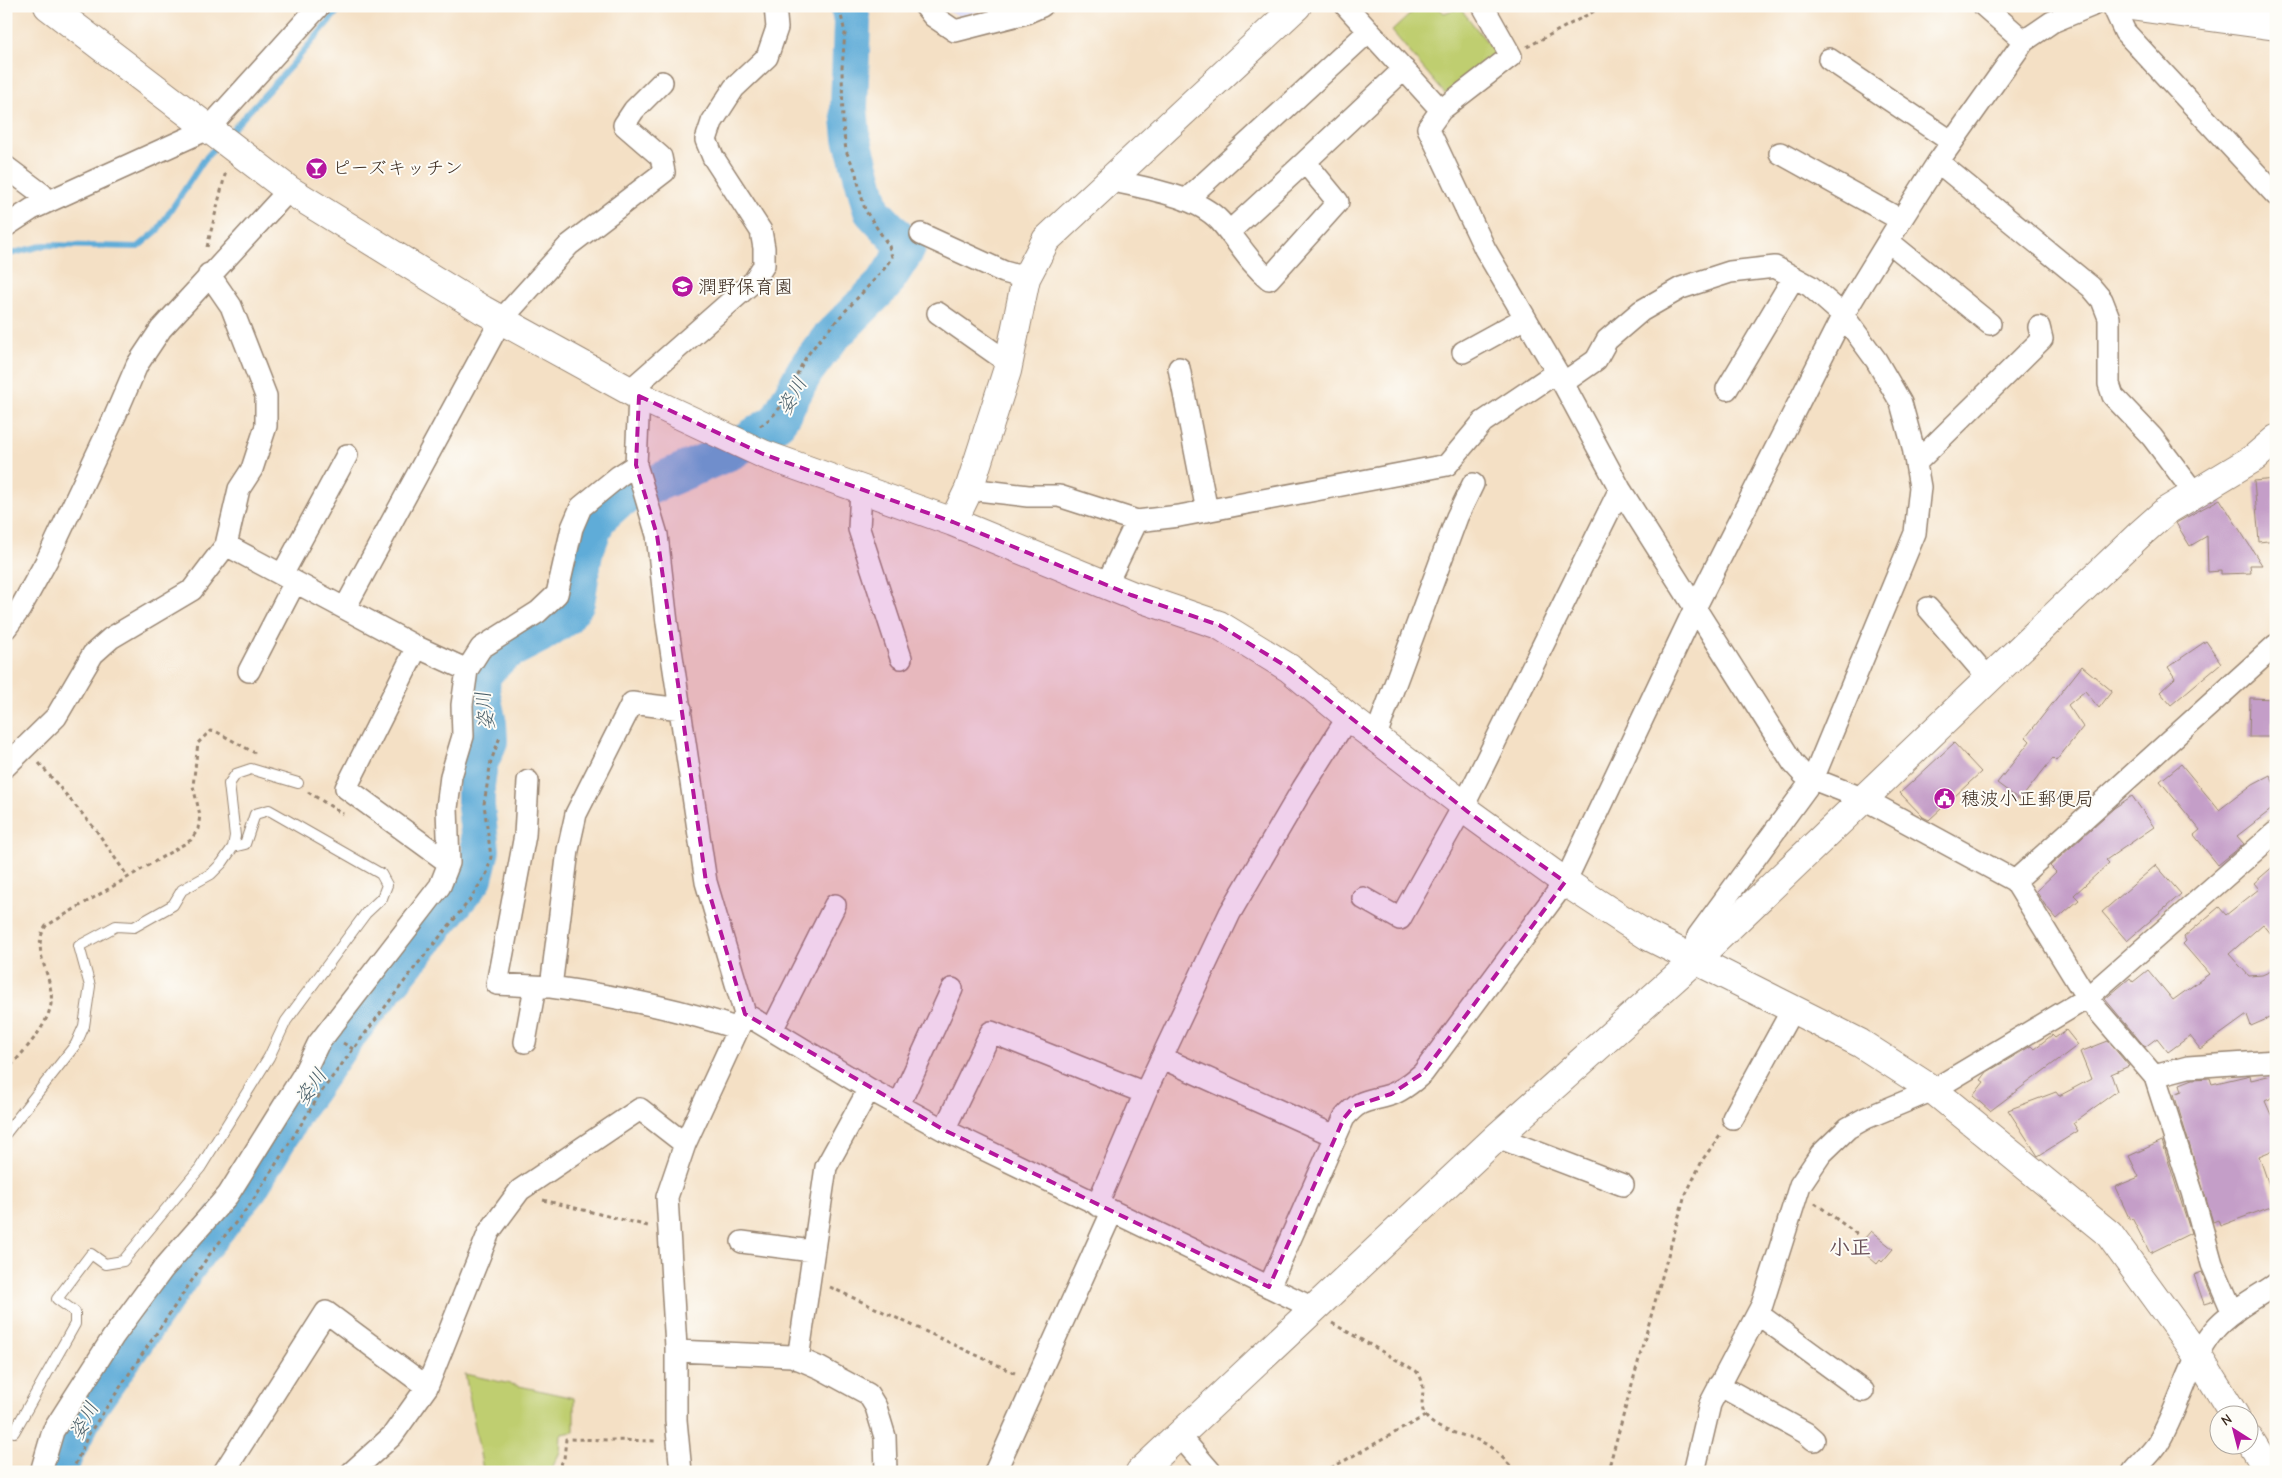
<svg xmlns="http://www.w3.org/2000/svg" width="2282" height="1478" viewBox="0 0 2282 1478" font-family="'Comic Neue','Klee One',sans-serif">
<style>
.built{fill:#d6d7f8}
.green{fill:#bfce70;stroke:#7d7c47}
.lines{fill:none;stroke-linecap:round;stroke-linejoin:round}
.stream{stroke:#5eacd8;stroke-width:6}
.river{stroke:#5eacd8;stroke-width:38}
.building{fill:#c49ec8}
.lane-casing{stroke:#988572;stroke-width:12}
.street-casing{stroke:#988572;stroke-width:24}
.secondary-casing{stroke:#988572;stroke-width:30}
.path{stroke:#988572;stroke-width:3;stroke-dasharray:4 4;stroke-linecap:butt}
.lane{stroke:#fff;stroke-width:10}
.street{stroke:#fff;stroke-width:21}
.secondary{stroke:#fff;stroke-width:28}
.marked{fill:#b5179e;fill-opacity:0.2;stroke:#b5179e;stroke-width:4;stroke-dasharray:10 6;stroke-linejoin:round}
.labels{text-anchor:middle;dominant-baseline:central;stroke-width:4;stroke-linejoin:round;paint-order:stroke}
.poi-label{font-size:19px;fill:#3b2a1e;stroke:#fdfcf7;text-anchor:start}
.water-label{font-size:20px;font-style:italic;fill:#495e68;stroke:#fdfcf7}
.quarter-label{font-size:21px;font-weight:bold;fill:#6b535a;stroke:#fdfcf7}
</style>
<rect width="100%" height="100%" fill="#fdfcf7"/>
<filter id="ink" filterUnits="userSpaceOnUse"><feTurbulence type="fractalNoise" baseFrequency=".02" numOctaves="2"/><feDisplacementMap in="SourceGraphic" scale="10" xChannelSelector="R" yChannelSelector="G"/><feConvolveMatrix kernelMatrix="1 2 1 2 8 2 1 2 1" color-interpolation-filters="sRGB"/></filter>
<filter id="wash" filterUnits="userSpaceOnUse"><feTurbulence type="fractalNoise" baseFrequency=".0096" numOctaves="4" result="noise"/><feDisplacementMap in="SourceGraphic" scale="20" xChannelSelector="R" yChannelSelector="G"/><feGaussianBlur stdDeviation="1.12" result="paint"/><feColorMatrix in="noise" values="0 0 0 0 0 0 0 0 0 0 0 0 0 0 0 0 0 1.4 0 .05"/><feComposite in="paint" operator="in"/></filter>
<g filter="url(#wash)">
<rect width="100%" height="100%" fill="#f4e0c5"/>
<path class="built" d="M943,6h55l-38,10 -15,-6z"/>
<path class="green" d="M1419,6h18l7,7 16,-5 35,44 -1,5 -49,37 -53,-63z
M465,1374l109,24v34l-13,2 -1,18 -10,20 -67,-2z"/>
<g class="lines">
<path class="stream" d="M228,134l63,-68 51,-60
M6,255l39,-10 93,2 19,-16 47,-71 15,-17"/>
<path class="river" d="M58,1472l7,-19 23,-45 110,-157 52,-64 45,-77 50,-72 129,-160 7,-28 -5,-43v-22l3,-21 10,-23 -1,-17 -7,-33 1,-17 21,-21 37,-19 24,-16 12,-16 8,-49 13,-34 22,-20 114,-49 45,-29 27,-50 25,-33 54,-54 23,-36 -35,-37 -20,-73 -3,-30 3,-86 -3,-16"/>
</g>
<g id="blocks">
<path class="building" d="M2276,479v61l-17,2 -5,-61z
M2220,499l42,66h-12l1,8 -30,1v-3l-13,1 -1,-36 -17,10 -14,-23z
M2206,641l15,22 -50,42 -11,-13 15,-14 -7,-11z
M2082,666l30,25 -13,17 -14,-17 -17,14 15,22 -27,34 -3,-3 -33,42 -23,-17 33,-42 -4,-4z
M2250,698l26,1v22h-4v16h-23z
M1954,743l27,29 -52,48 -6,-3 -23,-24z
M2181,764l38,46 34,-26 17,-9 6,13v18l-39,30 7,8 -26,21 -24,-30 6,-5 -40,-49z
M2132,796l22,31 -48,33 3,3 -35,32 5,5 -22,19 -12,-14 -9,-14 20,-19 -6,-6 64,-58z
M2276,864v76l-13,-16 -34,30 20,22 13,-1 14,-6v46l-25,11 -4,-11 -47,34 -10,-13 -22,16 -11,-14 -12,9 -40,-48 25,-21 3,4 15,-12 25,30 36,-26 -26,-30 3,-3 -2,-4 35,-30 7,8 33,-26 -5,-6z
M2156,865l25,29 -54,47 -25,-29z
M2066,1030l12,15 -88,66 -17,-15 11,-14 -3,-2 6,-8 44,-26 3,3 18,-14 3,3z
M2108,1041l21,25 -18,8 6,17 -44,32 5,8 -40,25 -30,-46 48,-18 3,4 32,-17 -11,-27z
M2276,1074v22l-11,5 11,25v23l-17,7 17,49 -56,21 -2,-6 -5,2 -39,-128 8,-3 -2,-7 13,-5 17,-1 2,6 34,-8 4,-1 1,5z
M2162,1141l29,92 -41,20 -18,-35 -2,2 -15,-33 24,-10 -10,-21z
M1871,1231l22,18 -11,13 -2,-2 -3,4 -20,-17z
M2202,1272l12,29 -10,3 -10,-29z"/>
</g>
</g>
<g filter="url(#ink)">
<use href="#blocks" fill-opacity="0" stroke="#988572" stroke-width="1"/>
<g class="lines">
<defs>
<path id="lane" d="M6,1133l70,-89 8,-18 6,-40 -11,-40 37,-20 18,1 39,-22 9,-15 29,-16 11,-11 11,-16 2,-11 -6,-52 7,-10 15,-5 47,14
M6,1430l8,2 61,-108v-12l-18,-13 34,-45 14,10 18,-3 77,-93 69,-111 17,-36 80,-108 16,-15 5,-13 -6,-11 -112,-64 -14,4 -10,30 -12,3"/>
<path id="street" d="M925,6l8,10 22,15 71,-18 16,-7
M1346,6l95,104
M1483,6l28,50 -70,54 -13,18 57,121 72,123 63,117 173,274 10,11 10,5 51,20 151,82 72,117 68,79 37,115 20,72 21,49
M1984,6l40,35
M2113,6l12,26 151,163
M1829,59l123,83
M1780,153l121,67
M1938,162l153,125 11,13 7,18v66l4,12 39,41 43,57
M6,167l36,27 6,8
M1110,180c33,8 86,15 110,41 17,19 29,42 49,58l69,-77 -33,-40 99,-93
M1186,200l183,-169
M6,226l26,-17 176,-80 111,-123
M1229,232l76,-70
M921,234l83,38 22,6
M1888,241l102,83
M938,313l71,50
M1463,352l62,-34
M1179,368l28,143
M1563,383l33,-23 11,-20 34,-29 40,-23 49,-16 45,-5 35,19 33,29 33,45 25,43 12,44 7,40 -5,46 -102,246 -115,157 -4,25
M1727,389l67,-112
M629,391l125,-110 10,-16v-17l-3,-17 -48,-74 -7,-17 6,-18 22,-34 33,-31 10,-29 -2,-22
M639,396l-3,69 21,70 10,88 39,259 39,132 -60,130 -18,53 9,150v73l5,52
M1916,463l126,-124 -3,-12
M861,489l-2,40 42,129
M969,489l59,7h31l78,25 42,-5 268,-51 36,-43 74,-50
M226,545l191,102 -71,141 103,75
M282,575l65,-120
M1106,585l31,-64
M345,608l156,-288 68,-75 95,-73 -3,-15 -37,-32 10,-15 28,-28
M1928,608l61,71
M6,628l14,-19 27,-49 68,-144 22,-51 24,-36 128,-139
M417,647l50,23
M249,671l46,-89
M681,709l-49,-6 -56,111 -8,36 -17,137c63,9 127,21 187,42
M1375,738l82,-221 16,-33
M6,766l50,-49 37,-63 18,-16 81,-48 34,-45 13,-56 13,-20 14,-43v-30l-35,-90 -22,-32
M528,781l-3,54 -28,149 54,3
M2015,881l261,-236
M1363,898l37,21 64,-114 156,-316
M745,1014l124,75 75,41 371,179
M772,1030l63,-125
M525,1042l10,-55
M1162,1058l173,78
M2154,1076l34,-9 88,-6
M899,1105l53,-116
M1733,1118l59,-108
M944,1130l47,-98 154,61
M1497,1137l126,48
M1097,1205l48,-112 85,-180 73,-125 45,-71
M742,1242l70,9
M1269,1287l75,-169c17,-20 23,-16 46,-23 12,-4 23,-13 33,-22l142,-191 130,-274 148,-293 58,-95 37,-58 86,-121 28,-19 39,-16
M1758,1314l105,77
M676,1351l116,5 28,12 48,26 8,13 9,30 1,35
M798,1359l28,-192 43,-78
M1719,1385l87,48 8,7
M1179,1435l32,37
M41,1472l12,-41 60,-94 50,-68 65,-74 75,-120 15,-31 122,-158 9,-23 -2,-55 4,-32 12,-40 -1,-31 5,-35 14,-22 57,-36 19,-18 15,-66 9,-21 38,-31 17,-11
M224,1472l102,-160 101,75
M352,1472l40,-36 35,-49 62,-155 31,-42 120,-81 45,35
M995,1472l117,-260
M1694,1472l16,-68 52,-99 38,-120 21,-31 27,-26 18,-10 67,-28 154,-92 189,-166
M2133,1472c8,-10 19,-19 25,-29 22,-36 29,-80 56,-113 16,-19 42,-32 62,-46"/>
<path id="secondary" d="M48,6l241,184 194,120 156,86 124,58 190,68 178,73 88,30 70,43 59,49 116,88 4,7 97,70 83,54 212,107 73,47 176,144 88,121 38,61
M2130,6l146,20
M953,522l16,-33 38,-118 19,-93 20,-38 251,-234
M2250,1440l20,32
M1140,1472l357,-335 197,-176 445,-426 27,-24 88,-53 22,-19"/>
</defs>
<use href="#lane" class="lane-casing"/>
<use href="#street" class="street-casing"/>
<use href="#secondary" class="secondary-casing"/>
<path class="path" d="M1527,47l77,-41
M207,247l19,-76
M760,426c31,-20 30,-46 49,-73 23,-29 50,-56 75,-84l8,-12 -3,-11 -24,-36 -10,-40 -9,-19 -3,-25 -1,-58 3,-35 -6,-27
M39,763l57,67 32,47
M308,792l35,22
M343,1043l10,6
M6,1072c15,-19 41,-43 45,-68 4,-27 -22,-54 -5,-78l145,-86 7,-11 2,-14 -7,-29 5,-43 12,-12 7,1 38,21
M543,1200l105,26
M1815,1203l43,32
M830,1287l187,87
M1332,1323l84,48c16,17 -3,34 13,49 13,13 37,14 53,22 13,6 24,20 35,30
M72,1472l16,-37 121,-180 41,-50 74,-117 92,-122 53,-65 18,-28 4,-16 -7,-53 7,-43 9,-24
M556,1472l8,-13 2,-20 92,2
M1324,1472l101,-56
M1609,1472l1,-9 74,-265 19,-39 19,-26"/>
<use href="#lane" class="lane"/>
<use href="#street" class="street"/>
<use href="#secondary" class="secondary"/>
</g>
</g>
<path class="marked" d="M639,396l124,58 190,68 178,73 88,30 70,43 179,144 97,70 -142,191 -32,21 -37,12 -10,12 -75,169 -325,-157 -199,-116 -39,-132 -49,-347 -21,-70z"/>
<defs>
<symbol id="bar-disc" viewBox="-11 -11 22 22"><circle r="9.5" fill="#b5179e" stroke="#fdfcf7"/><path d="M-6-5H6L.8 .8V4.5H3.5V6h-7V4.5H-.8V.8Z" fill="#fff"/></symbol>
<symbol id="school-disc" viewBox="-11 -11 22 22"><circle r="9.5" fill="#b5179e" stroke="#fdfcf7"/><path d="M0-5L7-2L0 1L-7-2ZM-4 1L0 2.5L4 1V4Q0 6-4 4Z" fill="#fff"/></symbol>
<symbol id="civic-disc" viewBox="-11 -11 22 22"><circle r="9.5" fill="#b5179e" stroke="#fdfcf7"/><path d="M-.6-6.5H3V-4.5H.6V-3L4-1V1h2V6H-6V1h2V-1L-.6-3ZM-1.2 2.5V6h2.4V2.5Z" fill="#fff"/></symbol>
</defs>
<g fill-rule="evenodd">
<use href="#bar-disc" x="304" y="156" width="25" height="25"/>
<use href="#school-disc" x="670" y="274" width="25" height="25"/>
<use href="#civic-disc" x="1932" y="786" width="25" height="25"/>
</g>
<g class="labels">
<g class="poi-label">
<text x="332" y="168">ピーズキッチン</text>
<text x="698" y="287">潤野保育園</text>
<text x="1961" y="799">穂波小正郵便局</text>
</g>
<g class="water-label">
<text transform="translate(792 396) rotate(-61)">姿川</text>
<text transform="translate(485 711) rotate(-97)">姿川</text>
<text transform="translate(311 1087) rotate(-55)">姿川</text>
<text transform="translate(84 1421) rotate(-62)">姿川</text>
</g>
<g class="quarter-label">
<text x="1850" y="1247">小正</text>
</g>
</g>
<rect width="2282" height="1478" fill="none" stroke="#fdfcf7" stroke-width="25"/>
<g transform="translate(2234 1430) rotate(324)"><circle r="24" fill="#fdfcf7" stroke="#afa8a0"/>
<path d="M0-4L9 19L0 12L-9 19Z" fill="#b5179e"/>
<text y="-8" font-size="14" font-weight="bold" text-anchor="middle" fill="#3b2a1e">N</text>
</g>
</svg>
